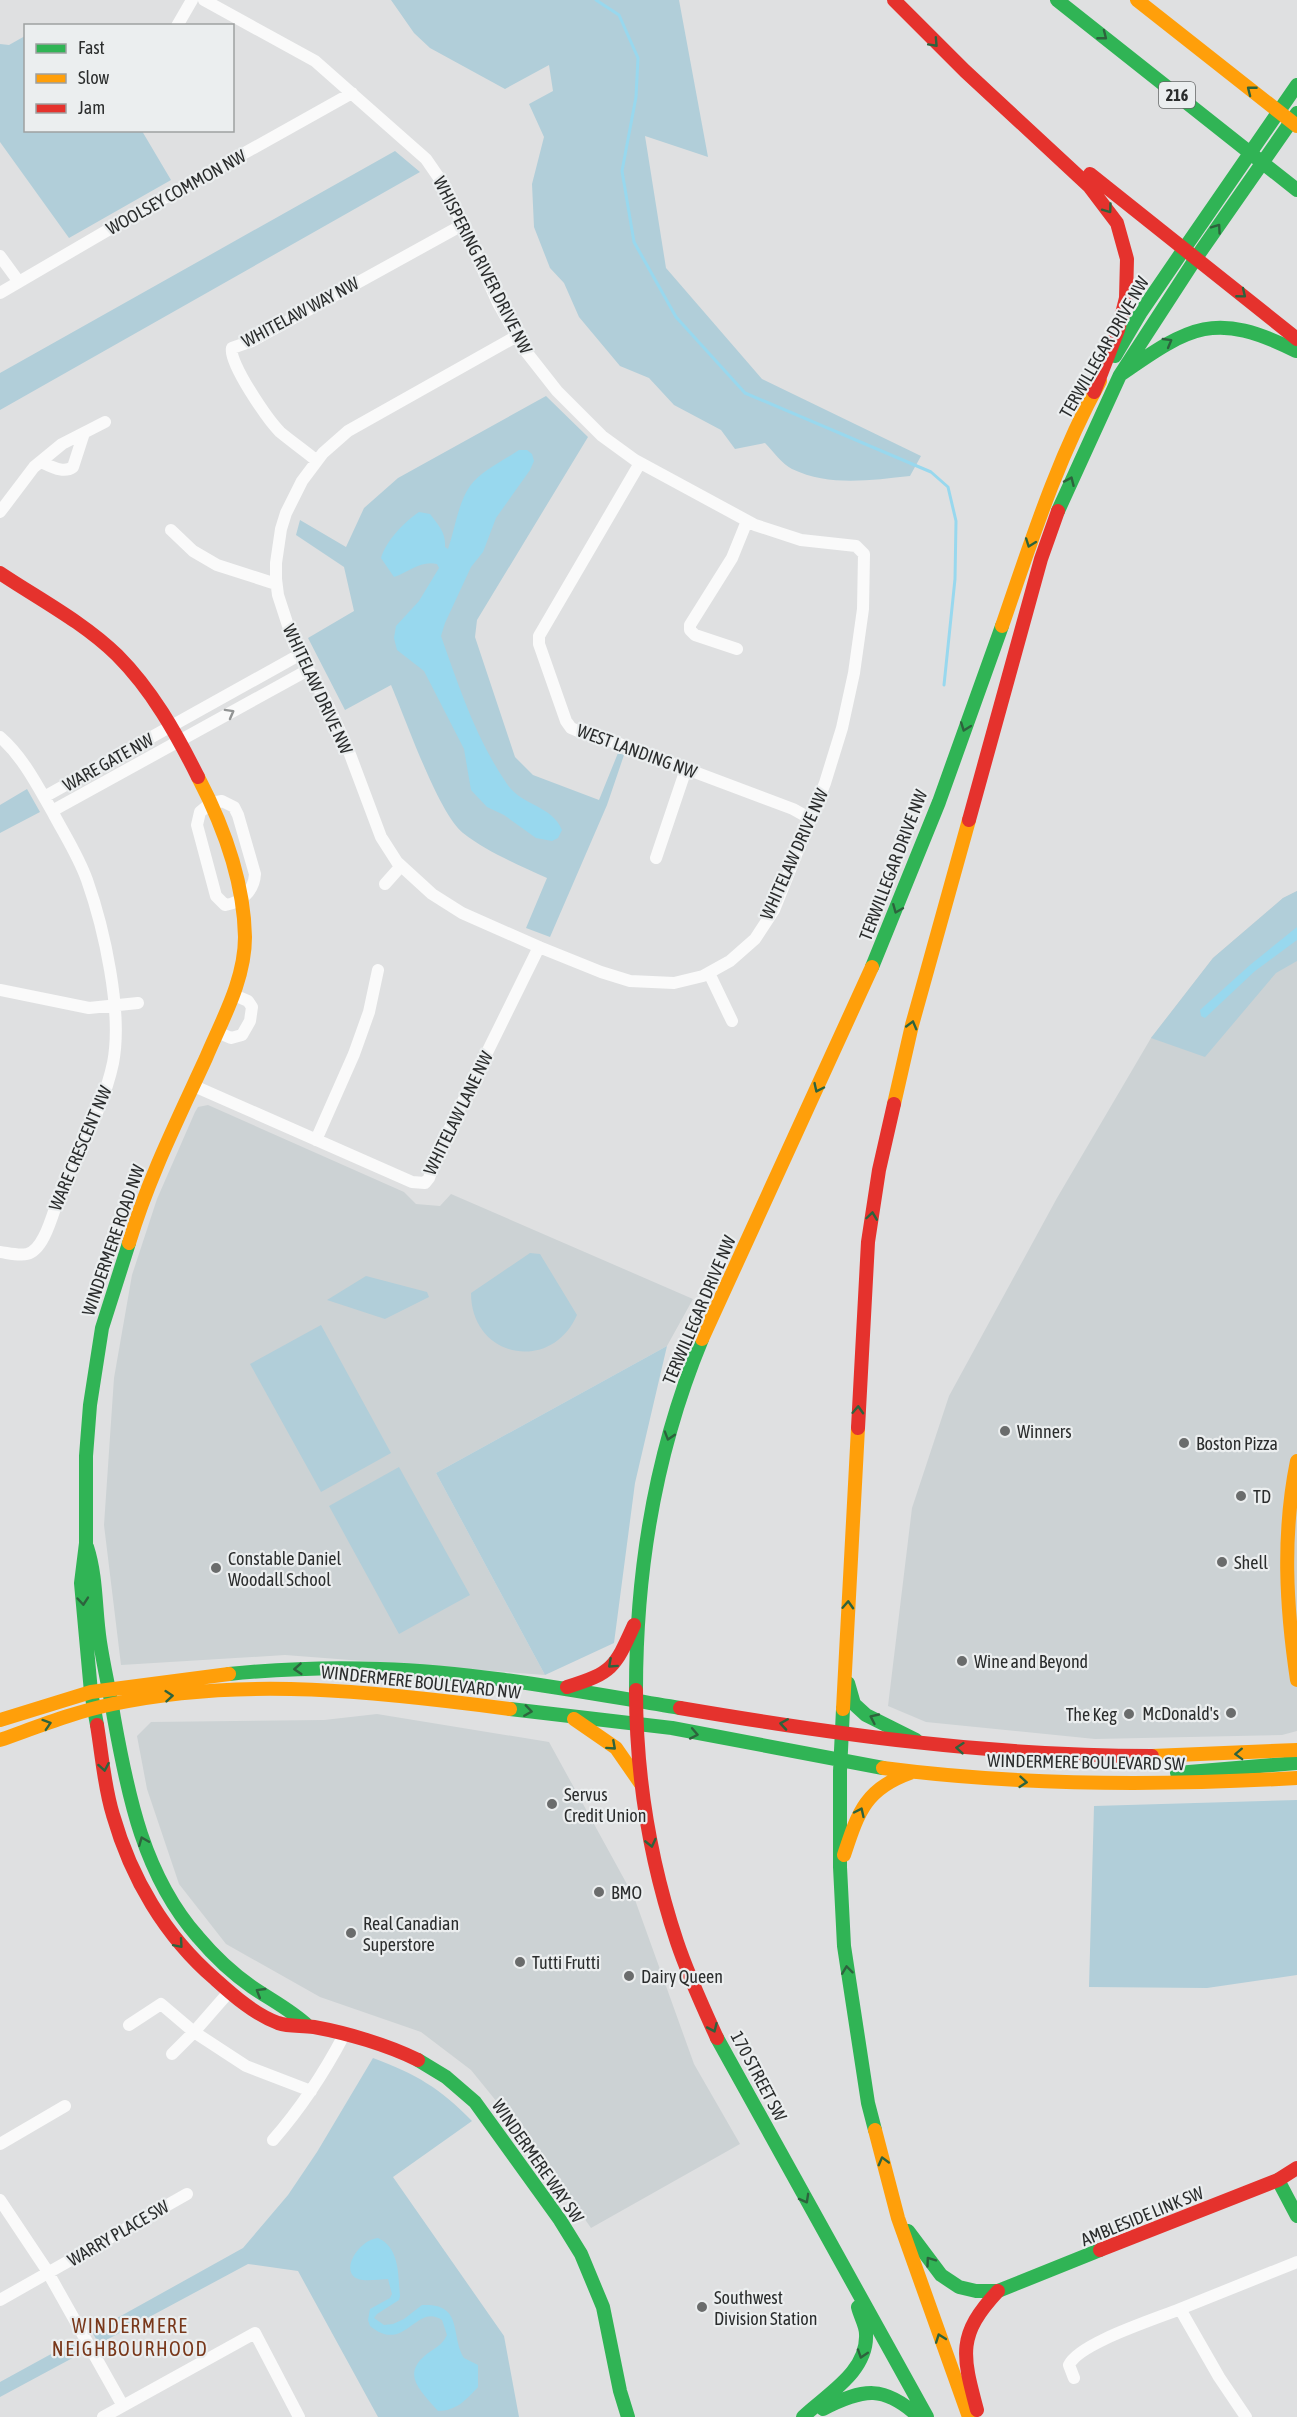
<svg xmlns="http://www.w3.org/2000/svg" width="1297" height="2417" viewBox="0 0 1297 2417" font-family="'Asap Condensed',sans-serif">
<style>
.built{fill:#ccd2d4}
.green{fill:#b1ced9}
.water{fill:#98d8ee}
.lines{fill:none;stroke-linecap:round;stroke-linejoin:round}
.stream{stroke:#98d8ee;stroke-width:3}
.street{stroke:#fafafa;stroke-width:12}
.fast{stroke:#30b455;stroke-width:14}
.slow{stroke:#ff9f0a;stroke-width:14}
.jam{stroke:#e5322d;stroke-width:14}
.oneway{stroke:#2d633d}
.oneway2{stroke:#929494}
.poi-dot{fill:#6a6c6c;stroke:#ebeeef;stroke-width:2}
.labels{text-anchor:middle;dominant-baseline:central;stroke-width:4.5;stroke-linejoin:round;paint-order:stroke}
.shield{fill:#ebeeef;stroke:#656767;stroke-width:1.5}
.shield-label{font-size:16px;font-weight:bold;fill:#2b2d2d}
.street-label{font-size:18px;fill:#2b2d2d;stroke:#ebeeef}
.poi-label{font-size:18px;fill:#2b2d2d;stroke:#ebeeef;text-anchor:start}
.neighbourhood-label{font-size:20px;letter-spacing:1.5px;fill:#78371a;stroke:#ebeeef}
</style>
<rect width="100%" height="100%" fill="#dfe0e1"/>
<path class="built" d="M1297,891v840l-15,4 -187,4 -169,-17 -38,-16 24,-198 37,-112 108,-198 94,-160 62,-80 70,-60z
M208,1105l196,87 12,12 24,2 11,-12 242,105 -26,47 -231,127 109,202 -260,-20 -164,10 -17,-140 10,-147 18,-103 25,-76 38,-87 3,-5z
M377,1714l172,28 85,155 60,167 46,80 -149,84 -51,-73 -69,-85 -50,-38 -101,-35 -94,-53 -47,-60 -32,-95 -10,-53 14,-14 173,-2z"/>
<path class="green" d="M391,0h288l29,157 -63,-21 21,132 96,111 159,77 -11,20c-39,4 -80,11 -118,-7 -10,-5 -19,-18 -27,-26l-30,6 -14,-19 -47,-25 -25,-27 -29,-12 -41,-49 -15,-34 -14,-15 -16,-41 -2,-43 12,-47 -15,-33 24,-13 -4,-26 -44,24 -75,-41 -16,-15z
M25,36l1,94 116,1 29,49 -102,58 -69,-96v-98l9,1z
M395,151l25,21 -420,238v-37z
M546,396l42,41 -111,183 -2,17 40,120 18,18 66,25 19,-47 6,2 -17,50 -57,132 -24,-9 21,-50c-28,-13 -60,-26 -84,-45 -25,-20 -58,-116 -72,-148l-46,25 -37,-72 46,-27 -10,-44 -48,-32 4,-15 46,27 18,-39 34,-30z
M27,789l13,23 -40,21v-28z
M1297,891v70l-21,12 -71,84 -54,-19 62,-80 70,-60z
M530,1253l10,1 37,61c-26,59 -106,43 -106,-22z
M366,1276l61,16 2,5 -44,22 -58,-19z
M321,1325l70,128 -70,39 -71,-128z
M667,1346l-32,137 -21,160 -69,32 -109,-202z
M399,1467l71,128 -71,39 -70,-128z
M1297,1800v175l-90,13 -118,-1 5,-181z
M373,2058c43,16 67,30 99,63l-79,56 111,159 15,81h-141l-80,-146 -50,-7 -149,80 -7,-12 151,-84 45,-53 29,-43z
M73,2342l7,12 -80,43v-15z"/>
<path class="water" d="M519,450h8l5,4 2,7 -4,9 -34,48 -13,34 -12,15 -26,56 -4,13c18,51 35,103 66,148 15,22 45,21 55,46l-4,8 -6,3 -16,-3 -32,-23 -17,-8 -16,-17 -7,-41 -40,-78 -27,-21 -3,-12 2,-12 23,-25 20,-33 -2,-4c-16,-4 -28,8 -43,13l-13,-19c5,-17 23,-36 38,-46l11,2c9,12 16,19 15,33l3,2c7,-20 10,-46 22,-63 11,-15 33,-25 49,-36z
M1297,927v13l-42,31 -50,47 -4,-2 -1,-6 50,-45z
M378,2238c22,10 20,37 22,58l-1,4 -22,14 -3,4 10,7 9,-1 11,-5 18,-14c42,-2 28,30 42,53l14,7v22c-12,13 -22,24 -40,24 -19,-22 -39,-38 -7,-60 8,-5 12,-8 16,-16l-5,-15c-26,-18 -37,35 -72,6l-2,-6 2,-11 20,-11 2,-4 -4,-15c-8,0 -17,2 -25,1 -27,-3 -6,-40 15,-42z"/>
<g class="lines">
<path class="stream" d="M596,0l23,15 19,43 -2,39 -14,74 12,71 42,75 69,76 186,79 17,15 8,34 -1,58 -11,106"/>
<path class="street" d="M204,0l111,61 111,98 20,29 52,115 26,46 33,42 45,45 33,24 120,65 46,15 55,6 8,8 -1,55 -9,64 -12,55 -17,55 -51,127 -19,29 -25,22 -27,15 -29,7 -44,-2 -29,-9 -62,-25 -77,-34 -30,-19 -35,-32 -16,-25 -33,-88 -20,-44 -34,-61 -16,-49 -2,-16v-16l5,-34 5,-16 16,-32 21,-28 25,-22 169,-95
M177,26l15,-26
M0,256l19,26
M0,293l132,-77 220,-123
M317,461c-12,-10 -25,-19 -37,-29 -12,-12 -52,-70 -48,-84l20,-7 212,-117
M41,462c10,4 22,12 32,5l11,-34
M640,463l-101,173v8l27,77 5,7 7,3 42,13 173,65 18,10
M0,512l34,-45 28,-23 43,-22
M171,530l22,21 24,14 59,19
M737,649l-42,-14 -5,-5v-5l42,-67 15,-37
M0,737c23,20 37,48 52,74 12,23 26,44 35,69 17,48 36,132 26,183 -9,43 -33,85 -51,126 -8,17 -16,61 -35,65 -8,2 -19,-1 -27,-2
M44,797l255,-142
M222,801l12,6 4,8 17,59c-1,17 -14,29 -30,31l-9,-9 -19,-71 3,-13 11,-9z
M52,811l256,-141
M656,858l30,-89
M385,884l16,-18
M709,973l23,48
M0,990l89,18 49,-5
M217,1032l14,6 11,-3 8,-14 2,-14 -4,-6 -14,-6
M194,1086l218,96 13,1 4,-5 9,-26 101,-205
M316,1140l38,-86 15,-42 9,-42
M129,2025l32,-21 33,28 52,34 65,25
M172,2054l22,-22 35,-40
M273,2140c28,-32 51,-67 71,-105
M0,2144l65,-38
M0,2200l46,69 77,137
M0,2300l187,-106
M1074,2378l-5,-13c10,-22 87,-46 111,-56
M103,2417l152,-84 44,84
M1246,2417l-27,-40 -39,-68 117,-47"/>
<path class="fast" d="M1057,0l240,190
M1184,249l113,-164
M1196,258l101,-145
M1115,356l26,-44 43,-63
M1120,375c70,-49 95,-65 176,-24
M1058,511l62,-136 76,-117
M872,967l67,-165 63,-176
M87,1547c10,31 8,63 13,95 4,26 10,51 14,76 14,78 30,158 84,219 16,19 34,36 54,50 19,13 39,23 56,39
M229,1674c50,-5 101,-7 151,-5 101,3 201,23 300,39
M848,1683l6,21 12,11 50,25
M636,1690c0,-120 20,-240 66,-351
M510,1709l162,19 211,40
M843,1709l-3,62v96l4,79 24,157 7,27
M97,1725l-6,-33 -10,-109 5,-40v-87l4,-51 12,-77 27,-85
M1177,1773l120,-10
M717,2038l210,379
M418,2060l28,17 29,25 85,118 21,34 22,53 17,84 8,26
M1278,2180l19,36
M908,2231l33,44 18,12 17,4h22l102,-41
M823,2409c41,-21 61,-24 96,8
M803,2417c24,-23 65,-45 63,-83 0,-9 -6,-18 -8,-27"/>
<path class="slow" d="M1137,0l160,126
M1002,626c29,-84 55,-167 98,-245
M894,1104l18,-79 57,-205
M129,1243c19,-64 49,-124 77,-185 16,-38 39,-78 39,-121 -1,-54 -22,-112 -47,-160
M702,1339l170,-372
M1297,1461c-15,74 -11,145 0,219
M843,1709l15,-281
M574,1719l42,29 25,36
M0,1720l91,-28 138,-18
M0,1740c37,-13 74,-28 113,-36 130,-28 267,-12 397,5
M1152,1756l145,-6
M883,1768c138,18 276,18 414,10
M844,1855c14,-42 21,-66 66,-82
M875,2130l23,88 71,199"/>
<path class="jam" d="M894,0l71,71 124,115 28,37 10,36 -1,39 -8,32 -24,62
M1090,174l207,165
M0,573c39,26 83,49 117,82 35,35 59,78 81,122
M969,820l72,-261 17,-48
M858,1428l10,-186 11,-72 15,-66
M567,1687c46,-14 48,-20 67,-62
M636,1690c0,84 14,171 41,252 11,33 26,65 40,96
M680,1708c159,27 311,48 472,48
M97,1725c5,30 7,61 16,90 18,63 52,121 102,164 19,17 39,35 63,44 12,4 24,2 36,4 33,6 74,18 104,33
M1100,2250l178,-70 19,-12
M977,2410c-15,-56 -20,-75 21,-119"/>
</g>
<defs><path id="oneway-chevron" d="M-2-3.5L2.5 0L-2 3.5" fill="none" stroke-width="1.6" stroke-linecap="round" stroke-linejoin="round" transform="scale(1.5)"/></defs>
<g class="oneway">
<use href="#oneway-chevron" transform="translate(1103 36) rotate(38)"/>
<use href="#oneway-chevron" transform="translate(934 43) rotate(47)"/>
<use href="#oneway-chevron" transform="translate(1251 90) rotate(-142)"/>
<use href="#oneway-chevron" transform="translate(1108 209) rotate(54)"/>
<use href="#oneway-chevron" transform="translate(1217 228) rotate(-55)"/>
<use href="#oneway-chevron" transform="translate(1242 294) rotate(39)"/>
<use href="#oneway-chevron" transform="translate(1168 342) rotate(-30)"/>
<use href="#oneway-chevron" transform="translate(1070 481) rotate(-66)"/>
<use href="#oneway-chevron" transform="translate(1030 543) rotate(110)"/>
<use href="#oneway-chevron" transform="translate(965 727) rotate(110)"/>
<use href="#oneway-chevron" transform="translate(897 909) rotate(112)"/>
<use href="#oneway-chevron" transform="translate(912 1025) rotate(-75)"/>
<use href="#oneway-chevron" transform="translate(818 1088) rotate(115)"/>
<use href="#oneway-chevron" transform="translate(872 1216) rotate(-82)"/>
<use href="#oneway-chevron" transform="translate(858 1410) rotate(-87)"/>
<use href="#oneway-chevron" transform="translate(669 1436) rotate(107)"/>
<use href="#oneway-chevron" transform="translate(83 1601) rotate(85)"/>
<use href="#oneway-chevron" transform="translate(848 1605) rotate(-87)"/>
<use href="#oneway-chevron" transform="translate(612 1664) rotate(138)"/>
<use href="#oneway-chevron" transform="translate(298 1669) rotate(176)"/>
<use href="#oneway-chevron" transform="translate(169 1696) rotate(-5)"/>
<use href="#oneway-chevron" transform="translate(528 1711) rotate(8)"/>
<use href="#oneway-chevron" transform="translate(874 1718) rotate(-155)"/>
<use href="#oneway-chevron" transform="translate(47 1724) rotate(-18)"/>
<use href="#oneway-chevron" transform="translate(784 1724) rotate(-171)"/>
<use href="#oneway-chevron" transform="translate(694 1734) rotate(11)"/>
<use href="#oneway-chevron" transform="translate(612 1746) rotate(42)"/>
<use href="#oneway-chevron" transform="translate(960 1748) rotate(-175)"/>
<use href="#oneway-chevron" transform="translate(1239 1754) rotate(178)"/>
<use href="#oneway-chevron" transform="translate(104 1767) rotate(80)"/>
<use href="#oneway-chevron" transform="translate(1023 1782) rotate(5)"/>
<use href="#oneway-chevron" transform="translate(860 1812) rotate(-65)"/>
<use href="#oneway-chevron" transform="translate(143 1841) rotate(-112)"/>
<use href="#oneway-chevron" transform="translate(651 1843) rotate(77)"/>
<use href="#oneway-chevron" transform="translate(179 1944) rotate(49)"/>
<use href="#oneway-chevron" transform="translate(847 1970) rotate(-97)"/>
<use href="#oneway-chevron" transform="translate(260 1992) rotate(-149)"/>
<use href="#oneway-chevron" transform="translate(713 2028) rotate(66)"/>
<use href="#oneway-chevron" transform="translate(883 2161) rotate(-105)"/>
<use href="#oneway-chevron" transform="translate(805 2199) rotate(61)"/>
<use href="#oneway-chevron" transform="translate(930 2261) rotate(-126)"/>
<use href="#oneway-chevron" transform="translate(940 2338) rotate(-110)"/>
<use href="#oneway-chevron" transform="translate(862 2354) rotate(108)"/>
</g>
<use class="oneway2" href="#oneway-chevron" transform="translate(230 713) rotate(-29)"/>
<g class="poi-dot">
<circle cx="1005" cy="1431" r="6"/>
<circle cx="1184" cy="1443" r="6"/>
<circle cx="1241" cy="1496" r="6"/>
<circle cx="1222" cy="1562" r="6"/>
<circle cx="216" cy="1568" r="6"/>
<circle cx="962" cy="1661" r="6"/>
<circle cx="1231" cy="1713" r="6"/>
<circle cx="1129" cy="1714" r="6"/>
<circle cx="552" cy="1804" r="6"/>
<circle cx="599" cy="1892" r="6"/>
<circle cx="351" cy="1933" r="6"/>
<circle cx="520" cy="1962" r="6"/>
<circle cx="629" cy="1976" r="6"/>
<circle cx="702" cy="2307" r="6"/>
</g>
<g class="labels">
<rect class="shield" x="1159" y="82" width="36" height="26" rx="4.5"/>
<g class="shield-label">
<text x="1177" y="95">216</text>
</g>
<g class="street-label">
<text transform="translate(176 192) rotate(-29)">WOOLSEY COMMON NW</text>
<text transform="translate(483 265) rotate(63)">WHISPERING RIVER DRIVE NW</text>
<text transform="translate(300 312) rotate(-28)">WHITELAW WAY NW</text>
<text transform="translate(1104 347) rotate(-60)">TERWILLEGAR DRIVE NW</text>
<text transform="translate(318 689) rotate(65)">WHITELAW DRIVE NW</text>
<text transform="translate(637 751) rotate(20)">WEST LANDING NW</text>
<text transform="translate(108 762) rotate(-29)">WARE GATE NW</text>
<text transform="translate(794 854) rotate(-66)">WHITELAW DRIVE NW</text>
<text transform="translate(893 865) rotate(-69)">TERWILLEGAR DRIVE NW</text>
<text transform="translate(458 1113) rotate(-64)">WHITELAW LANE NW</text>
<text transform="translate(80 1148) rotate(-67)">WARE CRESCENT NW</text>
<text transform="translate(113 1240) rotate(-71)">WINDERMERE ROAD NW</text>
<text transform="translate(699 1310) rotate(-67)">TERWILLEGAR DRIVE NW</text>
<text transform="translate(421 1682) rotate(6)">WINDERMERE BOULEVARD NW</text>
<text transform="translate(1086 1762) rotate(1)">WINDERMERE BOULEVARD SW</text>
<text transform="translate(759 2076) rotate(62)">170 STREET SW</text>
<text transform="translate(538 2161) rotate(55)">WINDERMERE WAY SW</text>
<text transform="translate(1142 2216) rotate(-22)">AMBLESIDE LINK SW</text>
<text transform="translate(118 2233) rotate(-30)">WARRY PLACE SW</text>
</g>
<g class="poi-label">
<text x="1017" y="1431">Winners</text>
<text x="1196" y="1443">Boston Pizza</text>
<text x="1253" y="1496">TD</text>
<text x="228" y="1558">Constable Daniel<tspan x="228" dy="21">Woodall School</tspan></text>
<text x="1234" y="1562">Shell</text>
<text x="974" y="1661">Wine and Beyond</text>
<text x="1219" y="1713" text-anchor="end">McDonald's</text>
<text x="1117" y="1714" text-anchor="end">The Keg</text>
<text x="564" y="1794">Servus<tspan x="564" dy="21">Credit Union</tspan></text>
<text x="611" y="1892">BMO</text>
<text x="363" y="1923">Real Canadian<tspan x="363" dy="21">Superstore</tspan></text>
<text x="532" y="1962">Tutti Frutti</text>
<text x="641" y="1976">Dairy Queen</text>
<text x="714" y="2297">Southwest<tspan x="714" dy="21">Division Station</tspan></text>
</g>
<g class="neighbourhood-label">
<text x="130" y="2325">WINDERMERE<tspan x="130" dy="23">NEIGHBOURHOOD</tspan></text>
</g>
</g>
<rect x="24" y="24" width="210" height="108" fill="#ebeeef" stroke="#9ea1a1" stroke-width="1.5"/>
<rect x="36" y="44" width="30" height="9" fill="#30b455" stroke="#9ea1a1" stroke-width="1.5"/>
<text x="78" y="54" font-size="18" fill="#2b2d2d">Fast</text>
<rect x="36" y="74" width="30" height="9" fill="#ff9f0a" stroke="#9ea1a1" stroke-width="1.5"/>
<text x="78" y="84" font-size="18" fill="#2b2d2d">Slow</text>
<rect x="36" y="104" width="30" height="9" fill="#e5322d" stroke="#9ea1a1" stroke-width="1.5"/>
<text x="78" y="114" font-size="18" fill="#2b2d2d">Jam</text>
</svg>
